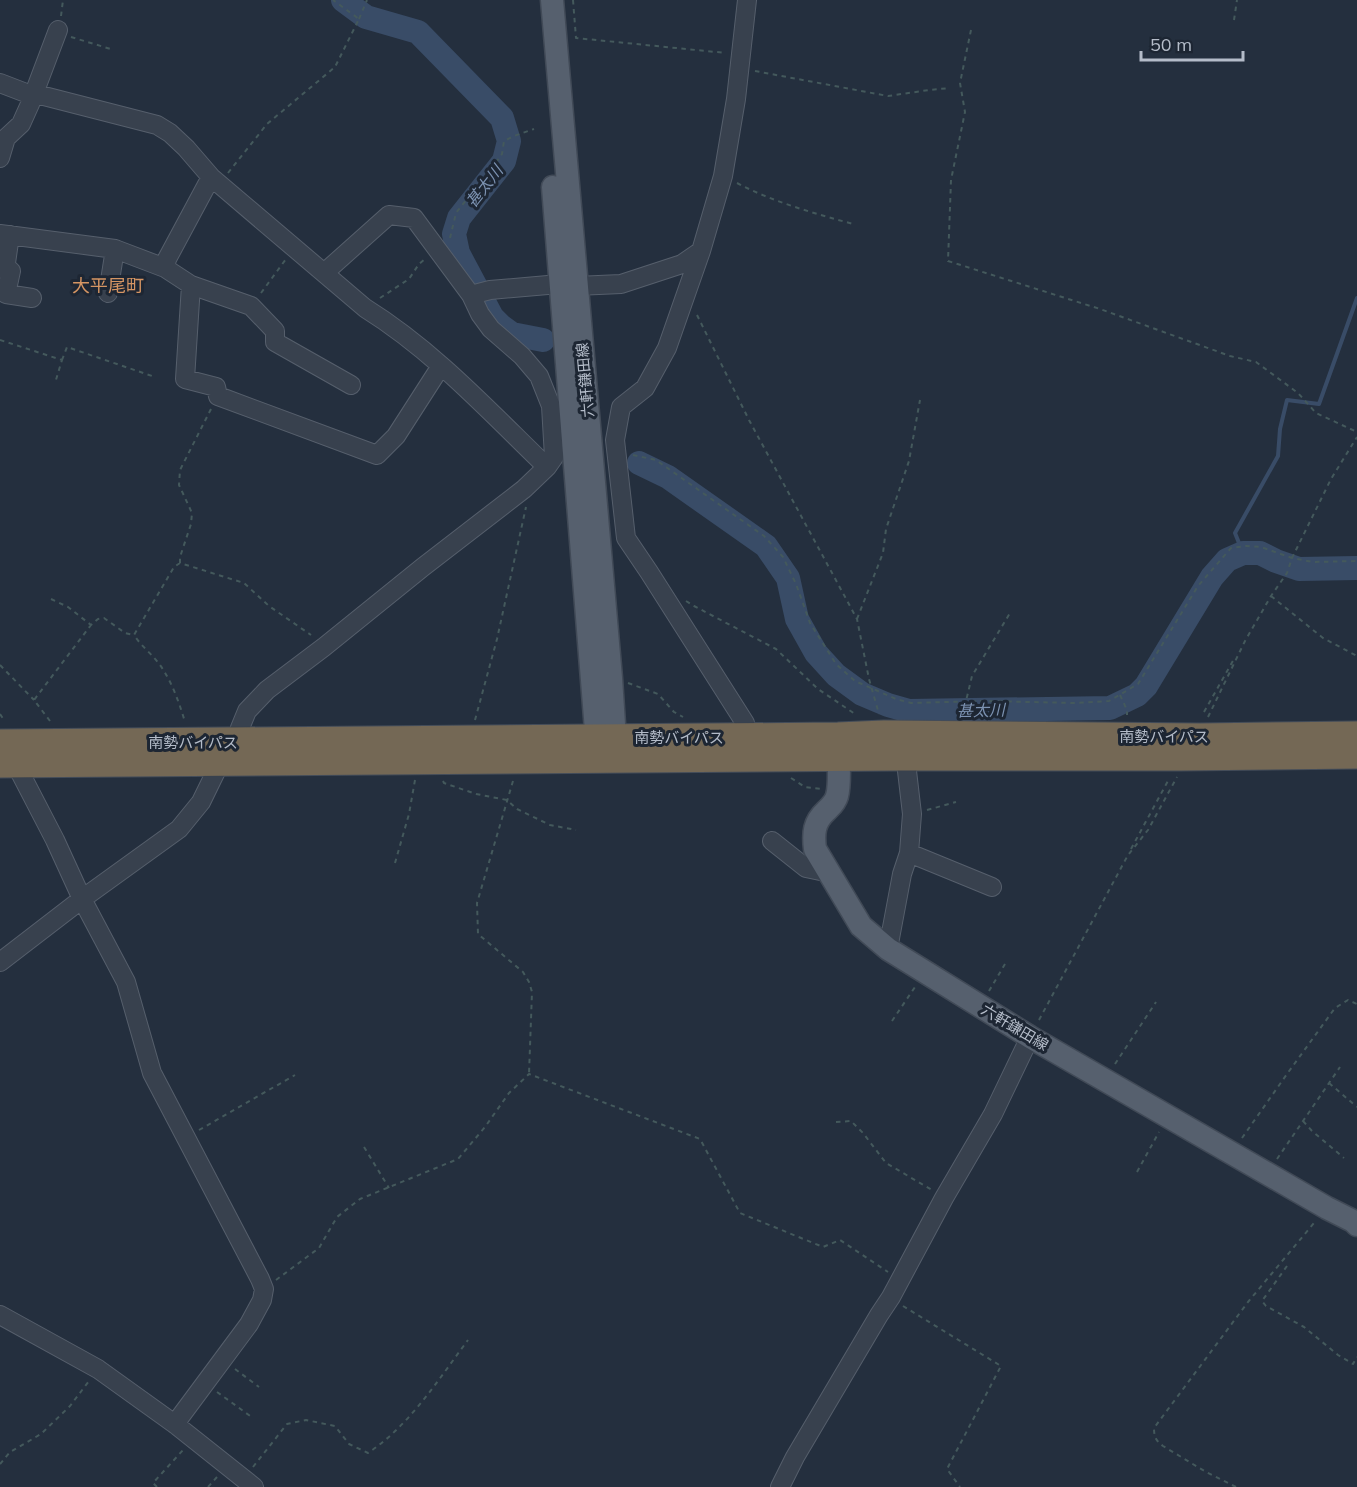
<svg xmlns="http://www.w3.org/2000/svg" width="1357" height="1487" viewBox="0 0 1357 1487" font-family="Mulish,'Noto Sans JP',sans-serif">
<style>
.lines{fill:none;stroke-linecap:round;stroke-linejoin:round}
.stream{stroke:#394c67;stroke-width:4}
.river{stroke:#394c67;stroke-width:24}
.minor-casing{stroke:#565f6c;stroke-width:20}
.major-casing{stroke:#414a57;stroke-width:25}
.highway-casing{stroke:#434c59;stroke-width:29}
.path{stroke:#44595c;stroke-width:2;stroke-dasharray:4.5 4.5;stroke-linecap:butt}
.minor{stroke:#38414e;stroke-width:18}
.major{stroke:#56606e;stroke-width:22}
.highway{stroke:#746855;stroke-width:27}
.labels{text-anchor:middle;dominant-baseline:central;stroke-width:6;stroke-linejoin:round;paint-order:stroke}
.street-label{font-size:15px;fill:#b4bcc9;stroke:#1d2633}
.water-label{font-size:16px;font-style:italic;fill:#7c92b1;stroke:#1d2633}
.quarter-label{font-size:18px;fill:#d59563;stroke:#1d2633}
</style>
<rect width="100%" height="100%" fill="#242f3e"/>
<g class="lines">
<path class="stream" d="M1243,553l-8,-20 43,-77 2,-27 7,-29 32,4 38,-106"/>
<path class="river" d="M343,0l23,17 52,15 84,86 7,23 -5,20 -45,57 -5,16 4,19 34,64 9,9 11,8 31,6
M639,463l29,14 98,69 22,32 9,41 19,34 20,22 26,19 26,11 21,6 201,-3 27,-13 9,-9 66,-109 15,-17 16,-7h17l16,8 23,8 58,-1"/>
<defs>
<path id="minor" d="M0,83l26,10 14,2 117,30 13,8 16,15 25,29 154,131c69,43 124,103 182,159
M0,158l6,-20 15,-14 9,-20 28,-74
M211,177l-44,82 -2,9 26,17 60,21 24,25v11l76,43
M0,234l115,15 50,19
M10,235l-5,35 6,1 -5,23 26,4
M324,273l65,-58 25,3 57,77 19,-5 69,-6 17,2 45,-2 61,-20 19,-13
M191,285l-6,94 31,8 2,9 159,59 19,-19 45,-70
M108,293l7,-44
M745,723l-96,-151 -23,-34 -11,-98 6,-33 24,-19 22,-40 34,-97 22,-75 13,-77 11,-99
M12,757l43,83 27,59 44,83 26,91 108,206 4,10 -2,11 -13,24 -69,93 -4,8
M772,841l34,27 24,5
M909,853l83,34
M888,949l14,-75 7,-21 3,-39 -5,-43
M0,962l82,-63 97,-70 22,-27 19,-39 16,-21 4,-14 7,-17 20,-21 57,-43 99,-80 101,-78 23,-22 7,-10 -3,-51 -12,-30 -17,-20 -31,-27 -11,-15 -9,-19
M0,1315l98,54 78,56 78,62
M780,1487l15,-30 84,-142 12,-18 53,-99 49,-84 37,-77"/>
<path id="major" d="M552,0l59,678 5,77
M553,187l45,569
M838,740c0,15 3,42 -1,56 -2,7 -6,10 -11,15 -12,11 -13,22 -11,38l46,77 27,23 142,88 297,171 26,13 4,4"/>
<path id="highway" d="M0,743l838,-7 46,-2 316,3 157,-2
M0,764l894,-7h287l176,-2"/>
</defs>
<use href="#minor" class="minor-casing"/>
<use href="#major" class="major-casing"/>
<use href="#highway" class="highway-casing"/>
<path class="path" d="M573,0l3,38 150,15
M61,16l2,-16
M359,19l8,-19
M1234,20l3,-20
M971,30l-11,53 5,29 -14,68 -3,81 152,48 130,47 26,6 42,31 18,20 41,19
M71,37l43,13
M755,71l133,25 41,-6 21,-2
M228,173l39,-49 68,-57 24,-48 -26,-19
M737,183c36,19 76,30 116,41
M450,238l6,-25 41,-52 5,-7 2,-13 10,-5 20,-7
M261,293l25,-34
M380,298l29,-19 10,-15 6,-5
M697,315l52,105 108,199 12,60 10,35
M0,340l62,20 -7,23
M62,360l5,-13 88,30
M211,409l-31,61 -1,15 13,28 -1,11 -11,33v6l64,20 25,23 42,29
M633,455l23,5 108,76 19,21 13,27 14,39 26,41 19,17 41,18 15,4 72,-2 93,2 33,-2 29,-17 60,-98 33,-38 15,-2 15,1 31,11 21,4 44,-1
M180,563l-6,4 -40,68c7,11 18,19 26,30 12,17 19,37 25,57
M1271,596l52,42 34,18
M51,599l17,8 23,18 7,-6 6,-1 21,15 9,2
M686,601l8,5 82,43 42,40 37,25
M857,619l26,-66 3,-24 23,-68 11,-61
M0,665l34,35
M628,683l30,11 16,18 9,5
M1120,695l7,15v5
M1204,712l30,-53
M0,714l4,6
M967,716l-1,-15 6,-25 38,-63
M1208,717l37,-76 26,-45 16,-23 5,-15 39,-79 26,-42
M475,720l22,-81 29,-132
M50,721l-16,-21 57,-75
M791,778l14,9 17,2
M443,781l1,2 32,11 31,6 10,9 33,16 26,5
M513,781l-36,122 1,31 45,38 6,10 3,10 -3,82
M927,810l29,-8
M1131,849l38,-70
M395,863l14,-49 6,-34
M989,991l16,-27
M1039,1020l89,-165 20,-25 29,-53
M892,1021l23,-34
M1115,1064l41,-62
M1329,1083l28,24
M1303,1121l9,10 32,27
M836,1122l15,-1 12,12 23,30 46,27
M199,1130l96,-55
M1242,1138l45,-64 48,-66 13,-8 9,4
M364,1147l25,41
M1277,1159l63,-92
M1137,1172l22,-40
M1287,1266l-25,35 4,5 38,21 34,28 15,9 4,-7
M276,1280l43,-32 18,-31 23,-18 98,-40 27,-32 24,-34 20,-19 171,65 40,74 83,34 17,-7 48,32
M903,1306l98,60 -54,103 13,18
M235,1369l24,18
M217,1392l36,26
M0,1464l10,-12 31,-18 29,-28 19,-25
M253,1467l34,-43 19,-4 29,6 14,18 19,9c42,-28 70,-73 100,-113
M157,1487l-4,-4 30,-33
M208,1487l9,-10
M1236,1487l-30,-15 -43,-26c-7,-5 -9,-9 -9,-18l94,-126 66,-79"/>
<use href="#minor" class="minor"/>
<use href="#major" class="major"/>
<use href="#highway" class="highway"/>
</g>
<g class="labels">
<g class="street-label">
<text transform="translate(585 380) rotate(-95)">六軒鎌田線</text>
<text x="1164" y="736">南勢バイパス</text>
<text x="679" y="737">南勢バイパス</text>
<text x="193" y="742">南勢バイパス</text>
<text transform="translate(1015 1027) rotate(31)">六軒鎌田線</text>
</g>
<g class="water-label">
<text transform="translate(484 186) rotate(-52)">甚太川</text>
<text transform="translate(981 710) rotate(-1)">甚太川</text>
</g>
<g class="quarter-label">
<text x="108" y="285">大平尾町</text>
</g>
</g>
<path d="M1141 51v9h102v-9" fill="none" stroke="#b4bcc9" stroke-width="3"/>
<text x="1150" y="51" font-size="18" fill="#b4bcc9" stroke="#1d2633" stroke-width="4.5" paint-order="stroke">50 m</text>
</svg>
